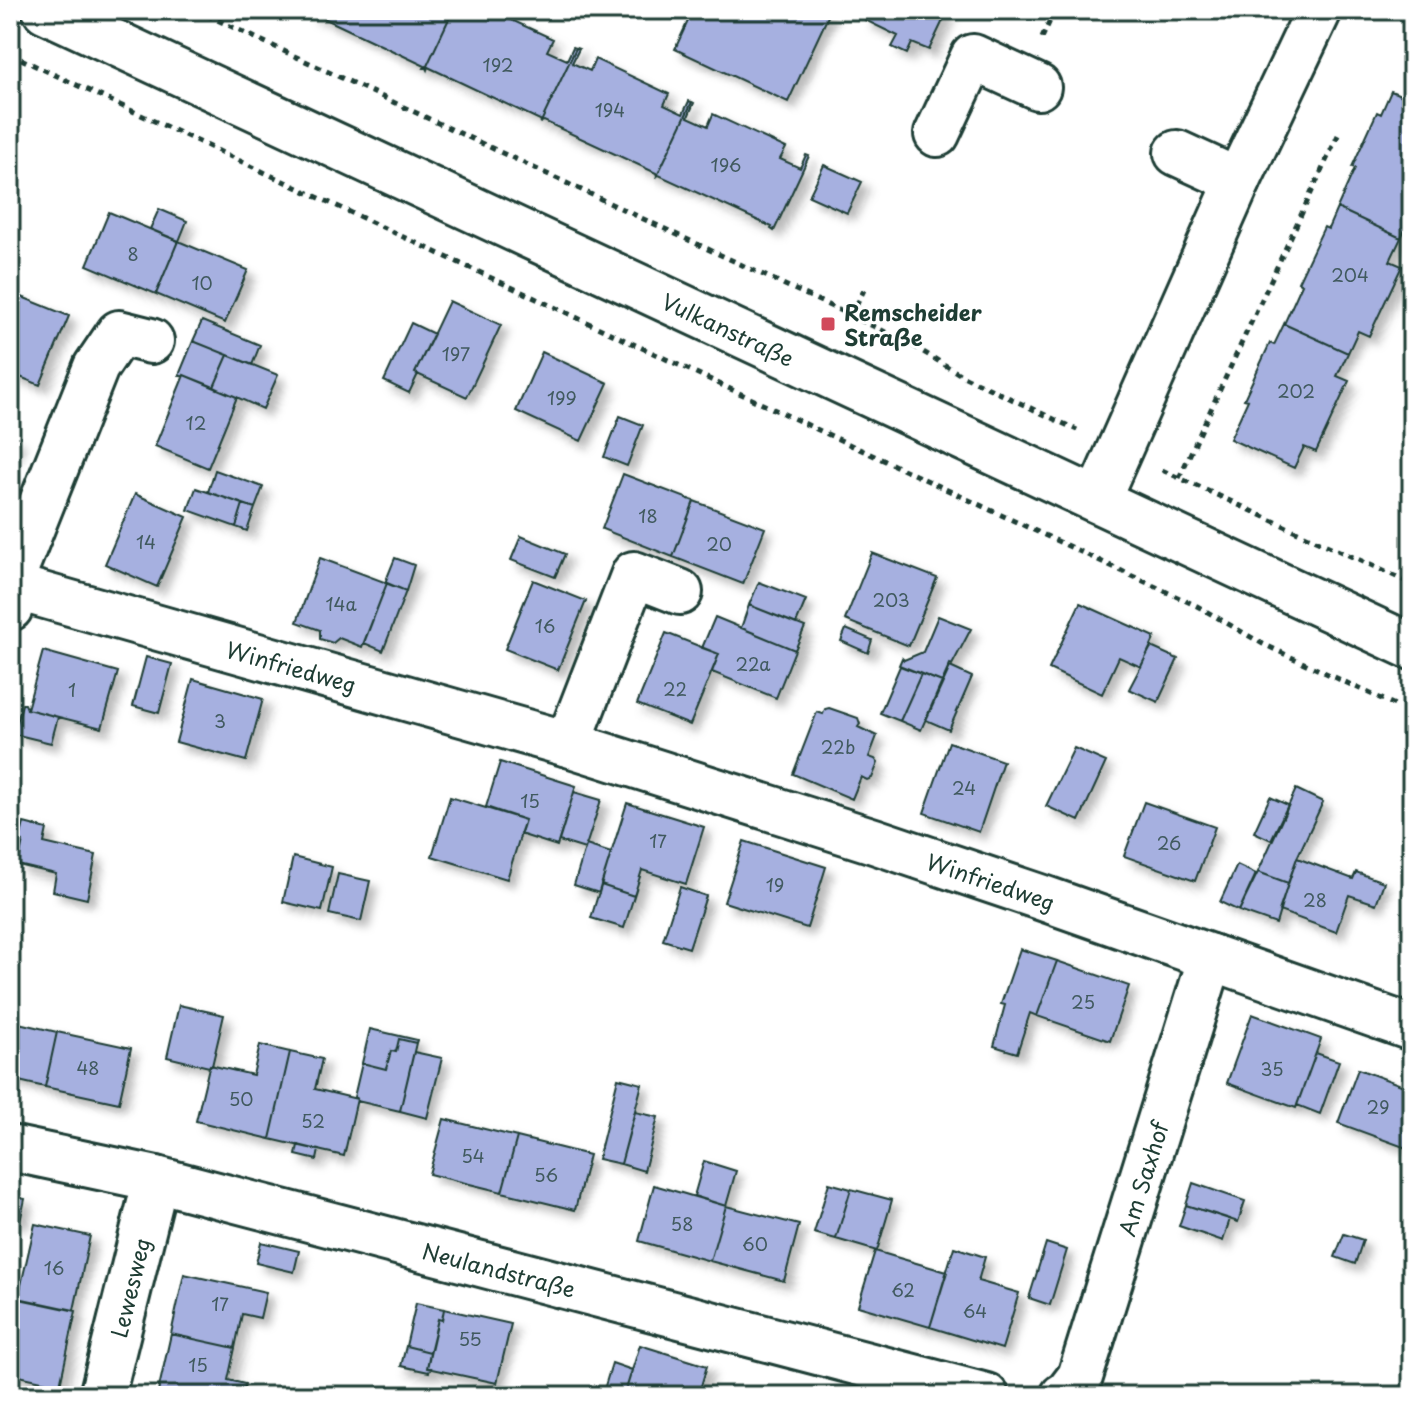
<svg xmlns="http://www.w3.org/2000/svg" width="1422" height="1406" viewBox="0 0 1422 1406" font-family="'Playpen Sans',sans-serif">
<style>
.building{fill:#a6b0e0;stroke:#1f3d34;stroke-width:2;filter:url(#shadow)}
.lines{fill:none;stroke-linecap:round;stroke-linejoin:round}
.minor-casing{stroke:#1f3d34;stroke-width:50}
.path{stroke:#1f3d34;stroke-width:5;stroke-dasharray:6 6;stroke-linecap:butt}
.minor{stroke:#fff;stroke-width:44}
.poi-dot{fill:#d1495b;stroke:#fff;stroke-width:3}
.labels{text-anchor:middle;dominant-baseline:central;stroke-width:6;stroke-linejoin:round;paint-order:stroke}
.number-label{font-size:18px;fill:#415a5f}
.poi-label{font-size:22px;font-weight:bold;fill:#1f3d34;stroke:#fff;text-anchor:start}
.street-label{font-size:22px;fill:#1f3d34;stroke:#fff}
</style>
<defs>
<filter id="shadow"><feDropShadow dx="7" dy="7" stdDeviation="4" flood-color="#0004"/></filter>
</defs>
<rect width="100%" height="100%" fill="#fff"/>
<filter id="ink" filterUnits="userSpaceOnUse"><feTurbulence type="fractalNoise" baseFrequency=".0125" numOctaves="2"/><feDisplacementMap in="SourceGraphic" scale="16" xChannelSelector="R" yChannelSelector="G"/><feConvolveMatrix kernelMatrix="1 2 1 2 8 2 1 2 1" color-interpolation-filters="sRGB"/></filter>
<g filter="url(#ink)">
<path class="building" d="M311,10h142l-27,58h-2l1,-2 -112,-53 -1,3 -3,-2z
M453,10h8l14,6 2,-6h13l63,29 -6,12 20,9 6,-13 3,1 -35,74 -1,-2 -112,-53 -1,3 -1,-2z
M693,10h138l-43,92 -113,-53z
M869,10h79l-19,40 -17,-7 -5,11 -15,-7 6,-11 -33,-16z
M576,48l3,1 -7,14 18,8 5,-12 74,35 -5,11 19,9 6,-13 3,1 -35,74 -1,-3 -112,-52 -3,1z
M1391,91l21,9v114l-11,24 -64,-30 18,-40 -3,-1 25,-55 4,2z
M692,102l2,1 -6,14 20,9 5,-12 73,34 -6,11 20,9 6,-13 3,1 -35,75 -3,-2 1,-2 -113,-52 -2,1z
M824,165l38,17 -15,31 -38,-17z
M1337,208l64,30 -11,23 12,5 -33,70 -11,-5 -10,22 -64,-29 18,-40 -4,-2 26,-55 4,2z
M159,209l28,12 -8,20 -29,-12z
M109,212l69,29 -22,53 -69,-29z
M178,241l70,29 -23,53 -69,-29z
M17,295l52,21 -29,69 -30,-12v-62z
M449,301l52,24 -34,72 -52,-24z
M202,321l58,24 -8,20 -59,-24z
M411,323l23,11 -19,39 3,1 -9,19 -25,-12z
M1284,324l64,29 -11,23 12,5 -33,71 -12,-5 -10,21 -64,-29 18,-39 -4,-1 26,-56 4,2z
M193,341l35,14 -14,32 -30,-12 -1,2 -4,-2z
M542,352l66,31 -27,58 -65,-30z
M228,355l50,20 -15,34 -49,-22z
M184,375l53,22 -29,71 -53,-22z
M620,416l23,9 -16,41 -23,-9z
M10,436l8,4 -8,19z
M215,470l48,17 -8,21 -47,-16z
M623,474l71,27 -21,56 -71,-28z
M196,488l47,16 -7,23 -48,-17z
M135,494l52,23 -30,70 -52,-23z
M694,501l71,27 -22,56 -70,-27z
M243,504l12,4 -8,23 -11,-4z
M521,536l44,18 -10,23 -44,-17z
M872,553l65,25 -28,68 -64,-26z
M320,558l67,25 -25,64 -23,-9 -6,5 -13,-4v-9l-23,-8z
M395,558l19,7 -8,26 -21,-8z
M533,580l53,21 -28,69 -53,-21z
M759,582l47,18 -10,24 -47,-19z
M387,583l19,8 -23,60 -19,-8z
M1080,603l75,34 -14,30 -22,-10 -17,37 -53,-25z
M749,605l56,22 -10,23 -54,-22z
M938,616l33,13 -19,36 -2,-1 -8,18 -43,-17 3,-7 2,2 19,-8z
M715,617l80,33 -19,48 -64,-26 7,-18 -17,-6z
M846,629l26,11 -4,13 -27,-12z
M666,633l53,21 -29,71 -53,-21z
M1151,647l27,12 -20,43 -29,-13z
M43,651l75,21 -16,56 -75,-19z
M146,657l26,7 -13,49 -26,-7z
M900,666l21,8 -21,47 -20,-8z
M950,667l22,10 -23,53 -23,-10z
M921,674l21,8 -21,48 -21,-9z
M193,679l70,20 -17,62 -70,-19z
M22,704h3l2,5 31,8 -7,26 -37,-9z
M829,708l29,10 2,6 -2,3 19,9 -8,21 6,2 3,4 -6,15 -5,2 -6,-3 -9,22 -59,-25 24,-62 6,2 2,-5z
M949,742l54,19 -24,71 -55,-19z
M1074,748l32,14 -27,59 -33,-15z
M500,762l76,24 -19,60 -37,-12 5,-14 -39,-13z
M1296,789l27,13 -26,56 -9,25 -30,-11z
M574,792l27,8 -16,49 -26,-8z
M450,797l75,23 -18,59 -75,-23z
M1270,797l18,8 -17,35 -17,-8z
M1144,802l71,25 -20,54 -71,-25z
M627,803l77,24 -18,57 -44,-14 -8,26 -33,-11z
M24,823l23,6 -3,14 52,12 -9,44 -34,-8 3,-17 -38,-9 5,-24 -3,-2z
M744,841l82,26 -19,61 -83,-26z
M586,845l25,8 -12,40 -25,-8z
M293,857l39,10 -10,44 -39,-9z
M1297,858l56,21 3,-7 28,10 -8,22 -27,-9 -13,37 -57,-21z
M1237,865l19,9 -17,37 -19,-9z
M1258,872l30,11 -12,41 -37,-13z
M338,874l32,7 -9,40 -32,-7z
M601,885l33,11 -10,32 -33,-10z
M680,887l26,9 -17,52 -26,-8z
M1020,949l37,12 -20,55 -7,-3 -13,40 -23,-7 11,-41 -4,-1z
M1057,961l72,25 -19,55 -73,-25z
M179,1005l45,10 -12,51 -3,1 -42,-10z
M1252,1014l69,25 -25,69 -69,-25z
M10,1021l47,11 -12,55 -35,-8z
M370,1029l47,11 -1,3 -17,-4 -3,13 -5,-1 -5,18 -24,-6z
M57,1032l74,16 -12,55 -74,-16z
M399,1039l17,4 -16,68 -43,-10v-2l-3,-2 8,-34 24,6 5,-18 5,1z
M260,1045l30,7 -20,87 -74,-18 13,-54 1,-2 43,10z
M290,1052l32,7 -7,30 42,10 -13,57 -74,-17z
M414,1052l28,6 -15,60 -27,-7z
M1316,1053l23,8 -19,53 -23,-9z
M1358,1069l54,20v52l-3,8 -71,-26z
M618,1078l24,6 -21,80 -23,-5z
M635,1112l23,5 -14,54 -23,-7z
M444,1119l73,18 -15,55 -73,-18z
M517,1137l72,18 -14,55 -73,-18z
M298,1145l21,5 -2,10 -21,-5z
M704,1161l32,10 -10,35 -32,-10z
M829,1183l22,6 -15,50 -22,-6z
M1193,1183l52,18 -7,21 -52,-17z
M654,1185l72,21 -16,55 -71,-20z
M851,1189l41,11 -15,51 -41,-12z
M10,1196l15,3 -5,23 -10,-2z
M1186,1205l44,14 -7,22 -44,-15z
M726,1206l73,19 -15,56 -74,-20z
M35,1224l55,12 -16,74 -56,-12z
M1344,1234l19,6 -8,24 -20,-7z
M261,1242l38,9 -5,21 -38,-9z
M1046,1243l21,7 -17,55 -21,-7z
M954,1247l31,10 -7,24 41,12 -17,56 -72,-22z
M875,1251l72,21 -17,55 -72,-21z
M184,1274l82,18 -6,26 -18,-4 -7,34 -64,-14z
M10,1297l66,14 -16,74 -50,-11z
M416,1303l28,6 -2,11 -4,-1 -8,33 -24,-6z
M444,1309l67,15 -14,59 -70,-15 11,-49 4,1z
M171,1334l64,14 -7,32 17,4 -2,12h-67l-18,-4z
M640,1345l67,21 -9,30h-74z
M406,1346l24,6 -3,16h4l-2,4 -28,-6z
M612,1363l20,7 -8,26h-22z
M557,1388l24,8h-27z"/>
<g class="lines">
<defs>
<g id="minor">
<path id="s1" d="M45,10l1367,637"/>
<path d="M937,134l36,-77 65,30"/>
<path d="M1177,153l61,28"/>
<path d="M1097,500l141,-319 81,-171"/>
<path d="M14,587l1,-17 81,-203 23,-34 32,8"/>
<path id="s2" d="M10,608l4,-21 554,157 306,97 166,56 372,131"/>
<path d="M568,744l66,-170 46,18"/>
<path id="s3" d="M10,1148l146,31 830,217"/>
<path id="s4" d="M102,1396l54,-217"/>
<path id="s5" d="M1063,1396l4,-2 13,-17 131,-420"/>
</g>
</defs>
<use href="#minor" class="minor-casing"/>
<path class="path" d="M196,10l711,332 56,34 114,54
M1042,38l13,-28
M10,54l1187,552 66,38 149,69
M851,316l13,-26
M1162,470l250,114
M1179,478l160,-345
M1407,582l5,-11"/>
<use href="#minor" class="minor"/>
</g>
</g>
<rect class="poi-dot" x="820" y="316" width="16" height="16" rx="4"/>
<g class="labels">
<g class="number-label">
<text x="498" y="64">192</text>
<text x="610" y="109">194</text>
<text x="726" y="164">196</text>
<text x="133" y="253">8</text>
<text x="1350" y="274">204</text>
<text x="202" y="282">10</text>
<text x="456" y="353">197</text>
<text x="1296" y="390">202</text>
<text x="562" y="397">199</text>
<text x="196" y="422">12</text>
<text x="648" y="515">18</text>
<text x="146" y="541">14</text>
<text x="719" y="543">20</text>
<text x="891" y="599">203</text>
<text x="341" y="603">14a</text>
<text x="545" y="625">16</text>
<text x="753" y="663">22a</text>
<text x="675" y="688">22</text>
<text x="72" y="689">1</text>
<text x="220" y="720">3</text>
<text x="838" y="746">22b</text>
<text x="964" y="787">24</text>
<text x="530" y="800">15</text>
<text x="658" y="840">17</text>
<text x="1169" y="842">26</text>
<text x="775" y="884">19</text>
<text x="1315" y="899">28</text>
<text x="1083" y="1001">25</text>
<text x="88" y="1067">48</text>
<text x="1272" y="1068">35</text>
<text x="241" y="1098">50</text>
<text x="1378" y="1106">29</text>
<text x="313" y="1120">52</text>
<text x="473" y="1155">54</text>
<text x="546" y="1174">56</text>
<text x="682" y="1223">58</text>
<text x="755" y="1243">60</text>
<text x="54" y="1267">16</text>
<text x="903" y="1289">62</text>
<text x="220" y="1303">17</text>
<text x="975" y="1310">64</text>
<text x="470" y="1338">55</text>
<text x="198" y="1364">15</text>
</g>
<g class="poi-label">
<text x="844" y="311">Remscheider<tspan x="844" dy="25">Straße</tspan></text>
</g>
<g class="street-label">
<text stroke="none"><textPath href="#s1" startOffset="754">Vulkanstraße</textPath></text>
<text stroke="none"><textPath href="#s2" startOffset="310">Winfriedweg</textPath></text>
<text stroke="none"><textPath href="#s2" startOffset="1042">Winfriedweg</textPath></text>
<text stroke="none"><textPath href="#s5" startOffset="234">Am Saxhof</textPath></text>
<text stroke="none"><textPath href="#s3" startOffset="504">Neulandstraße</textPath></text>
<text stroke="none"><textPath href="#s4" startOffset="112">Lewesweg</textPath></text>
</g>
</g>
<rect width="1422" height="1406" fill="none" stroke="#fff" stroke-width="40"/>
<rect x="20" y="20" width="1382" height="1366" fill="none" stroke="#1f3d34" stroke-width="3" filter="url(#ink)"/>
</svg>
